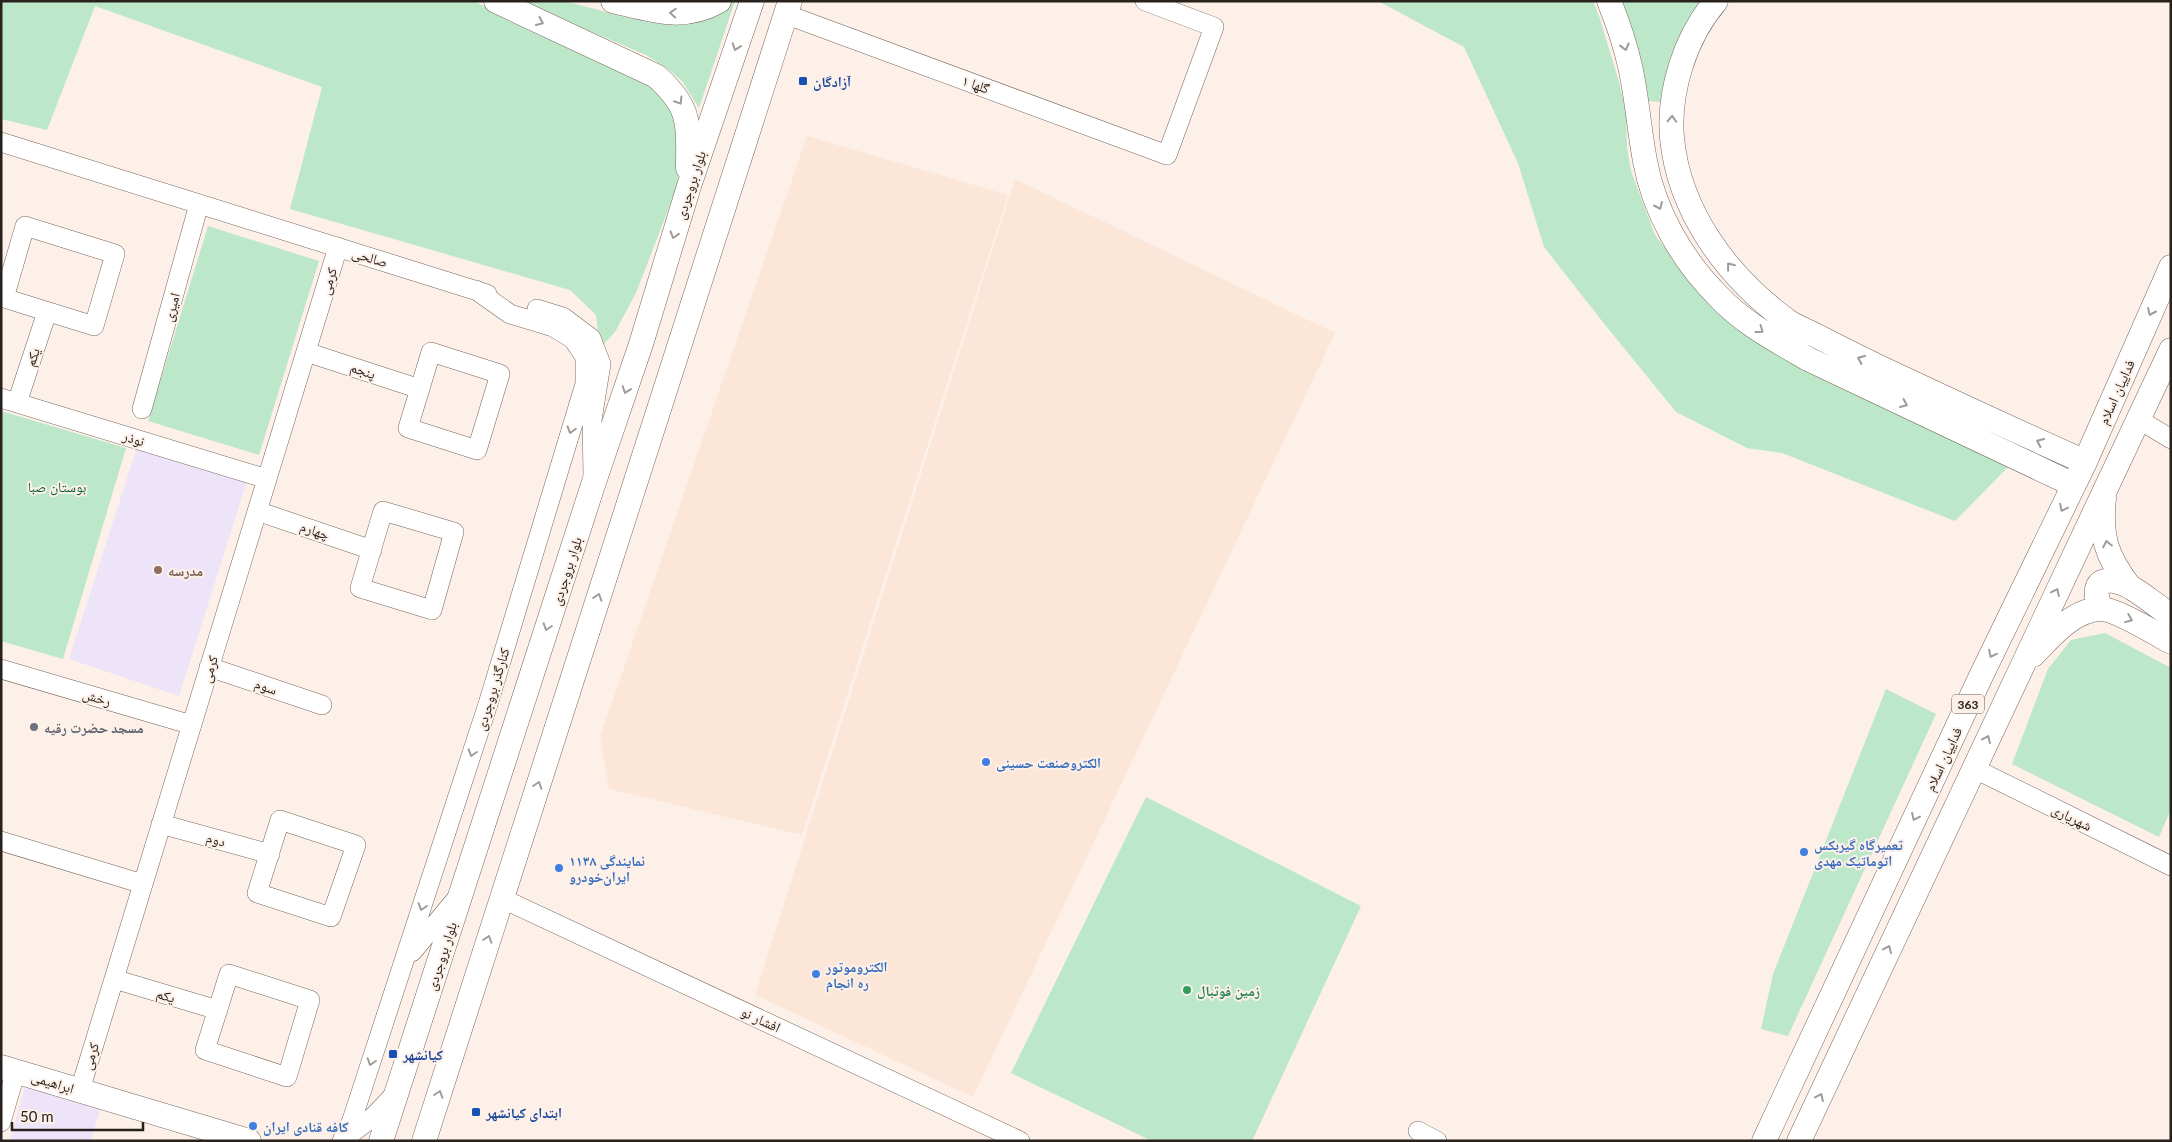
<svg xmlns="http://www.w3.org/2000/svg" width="2172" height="1142" viewBox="0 0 2172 1142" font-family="Lato,'Noto Naskh Arabic',sans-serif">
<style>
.built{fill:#fce6d8}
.education{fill:#eee4f9}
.green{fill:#bce7c9}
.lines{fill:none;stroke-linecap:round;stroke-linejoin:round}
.minor-casing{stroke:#78675c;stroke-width:20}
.major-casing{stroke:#78675c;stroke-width:25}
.minor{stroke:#fff;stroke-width:19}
.major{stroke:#fff;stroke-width:24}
.oneway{stroke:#9e9b99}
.transit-dot{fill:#1a4fb4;stroke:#fcf0e9;stroke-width:2}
.education-dot{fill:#8d6e63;stroke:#fcf0e9;stroke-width:2}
.worship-dot{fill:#6b7280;stroke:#fcf0e9;stroke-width:2}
.shop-dot{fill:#3f7fe0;stroke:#fcf0e9;stroke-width:2}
.leisure-dot{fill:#2e9e5b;stroke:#fcf0e9;stroke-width:2}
.labels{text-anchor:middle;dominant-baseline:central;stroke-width:4;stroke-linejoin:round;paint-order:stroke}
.shield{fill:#fcf0e9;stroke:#685f5a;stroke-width:1}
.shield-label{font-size:12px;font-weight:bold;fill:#28211c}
.transit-label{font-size:14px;font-weight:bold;fill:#164399;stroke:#fcf0e9;text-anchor:start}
.street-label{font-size:14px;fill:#28211c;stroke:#fcf0e9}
.park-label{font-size:14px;fill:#005a30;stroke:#fcf0e9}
.education-label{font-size:14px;font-weight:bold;fill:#785e54;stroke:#fcf0e9;text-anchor:start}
.worship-label{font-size:14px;font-weight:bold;fill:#5b616d;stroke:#fcf0e9;text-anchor:start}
.shop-label{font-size:14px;font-weight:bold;fill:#366cbe;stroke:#fcf0e9;text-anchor:start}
.leisure-label{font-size:14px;font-weight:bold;fill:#27864d;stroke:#fcf0e9;text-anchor:start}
</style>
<rect width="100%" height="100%" fill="#fcf0e9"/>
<path class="built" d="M807,136l201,59 -206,640 -193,-46 -9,-52z
M1015,179l320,154 -362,764 -218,-102z"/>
<path class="education" d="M137,447l110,34 -68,215 -110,-37z
M25,1087l75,22 -9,32h-81z"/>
<path class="green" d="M1,1h472l170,76 33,34 8,40 -9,41 -39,101 -21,39 -15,16 -4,-33 -26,-25 -280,-81 32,-122 -227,-81 -48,124 -46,-11z
M519,1c15,0 32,-1 47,1 43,8 104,36 147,15 6,-3 12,-11 17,-16h5l-36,107 -17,-27 -14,-12 -22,-14z
M1378,1h215l6,15 20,66 7,28 1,38 4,23 24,64 44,57 313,171 -57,58 -173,-68 -35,-5 -71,-36 -70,-86 -62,-79 -26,-84 -54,-116z
M1621,1h82l-42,101 -14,-1z
M208,226l111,35 -60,194 -111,-34z
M1,411l125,37 -63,211 -62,-18z
M2105,633l66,35v141l-12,28 -147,-73 36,-95 23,-29z
M1886,689l50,25 -148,322 -27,-7 12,-55z
M1146,797l215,109 -109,235h-100l-141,-68z"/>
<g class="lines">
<defs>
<path id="minor" d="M785,14l382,141 47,-128 -69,-26
M1,142l486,152
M25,226l90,28 -21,72 -90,-28z
M537,309l26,8 28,21 10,26 -9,56 1,56
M306,352l114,37
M431,352l69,22 -23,76 -69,-22z
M1,398l266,81
M17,403l30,-91
M142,409l57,-205
M2138,419l33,20
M257,511l115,39
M383,511l71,21 -22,78 -72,-22z
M209,667l113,38
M1,669l191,56
M1973,768l198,98
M280,820l76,25 -25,72 -74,-24z
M161,824l109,30
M1,841l142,43
M501,898l519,243
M412,952l45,-54
M229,974l81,26 -23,77 -82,-27z
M114,979l104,31
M80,1090l258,-843
M1,1122l15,-51
M1418,1131l19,10
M344,1139l30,-23 20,-21
M342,1141l10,-21 136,-416 97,-320v-27l-12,-18 -20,-12 -43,-13 -34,-24"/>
<path id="major" d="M496,1l160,75c36,32 32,48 32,92
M613,1c38,9 70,21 106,0
M1609,1c9,22 16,43 21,65 7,31 9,63 15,95 9,50 37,99 73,135 25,27 59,45 90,63l266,126
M1716,1c-31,36 -48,91 -44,137 7,74 55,138 113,181 7,6 18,10 26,14 23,12 45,23 68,34 68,32 137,64 206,95
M2104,498c-4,38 2,58 25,88
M2102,609c-8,-13 -9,-32 12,-28 21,4 38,23 57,34
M2033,655c17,-18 41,-46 68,-46 14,0 56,25 70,33
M1,1067l248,74
M381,1141l212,-656 48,-141 48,-158 63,-185
M424,1141l366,-1140
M1764,1141l217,-465 104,-214 86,-195
M1799,1141l372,-791"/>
</defs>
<use href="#minor" class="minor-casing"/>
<use href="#major" class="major-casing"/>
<use href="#minor" class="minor"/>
<use href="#major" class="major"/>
</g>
<defs><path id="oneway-chevron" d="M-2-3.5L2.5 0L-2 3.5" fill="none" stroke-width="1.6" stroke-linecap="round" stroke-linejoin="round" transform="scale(1.25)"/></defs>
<g class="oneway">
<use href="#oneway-chevron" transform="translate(673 13) rotate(-177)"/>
<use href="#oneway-chevron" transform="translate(540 22) rotate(24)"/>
<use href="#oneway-chevron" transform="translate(736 47) rotate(109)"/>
<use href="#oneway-chevron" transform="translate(1625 47) rotate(76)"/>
<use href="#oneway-chevron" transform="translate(679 101) rotate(58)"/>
<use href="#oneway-chevron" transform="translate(1672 119) rotate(-87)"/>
<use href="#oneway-chevron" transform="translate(1659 206) rotate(66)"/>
<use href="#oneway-chevron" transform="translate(674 235) rotate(107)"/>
<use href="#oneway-chevron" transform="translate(1730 266) rotate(-128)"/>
<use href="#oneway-chevron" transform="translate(2151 312) rotate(114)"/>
<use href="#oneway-chevron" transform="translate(1760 330) rotate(36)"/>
<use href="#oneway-chevron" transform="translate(1861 359) rotate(-155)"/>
<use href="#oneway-chevron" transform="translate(626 390) rotate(109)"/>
<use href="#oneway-chevron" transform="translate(1904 404) rotate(25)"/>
<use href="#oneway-chevron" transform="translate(571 430) rotate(106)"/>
<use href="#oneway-chevron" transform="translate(2040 442) rotate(-155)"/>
<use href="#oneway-chevron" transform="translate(2063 508) rotate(116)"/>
<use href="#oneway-chevron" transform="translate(2107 544) rotate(-102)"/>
<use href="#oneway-chevron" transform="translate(2056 592) rotate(-65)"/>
<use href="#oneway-chevron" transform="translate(598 597) rotate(-72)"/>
<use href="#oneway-chevron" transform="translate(2129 619) rotate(22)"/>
<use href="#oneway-chevron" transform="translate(547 627) rotate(108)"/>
<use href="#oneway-chevron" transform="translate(1992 654) rotate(116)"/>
<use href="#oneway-chevron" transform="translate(1987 739) rotate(-65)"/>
<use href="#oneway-chevron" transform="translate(472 753) rotate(108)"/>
<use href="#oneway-chevron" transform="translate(538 785) rotate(-72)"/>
<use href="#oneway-chevron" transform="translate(1915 817) rotate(115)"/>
<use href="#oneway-chevron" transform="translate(422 907) rotate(108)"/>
<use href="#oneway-chevron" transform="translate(488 939) rotate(-72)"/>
<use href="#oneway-chevron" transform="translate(1888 949) rotate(-65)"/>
<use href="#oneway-chevron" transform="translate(371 1062) rotate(108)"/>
<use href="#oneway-chevron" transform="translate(439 1094) rotate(-72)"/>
<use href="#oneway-chevron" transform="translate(1820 1097) rotate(-65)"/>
</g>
<g class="transit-dot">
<rect x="798" y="76" width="10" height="10" rx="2.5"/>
<rect x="388" y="1049" width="10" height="10" rx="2.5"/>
<rect x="471" y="1107" width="10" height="10" rx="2.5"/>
</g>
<circle class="education-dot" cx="158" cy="570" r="5"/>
<circle class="worship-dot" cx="34" cy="727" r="5"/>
<g class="shop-dot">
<circle cx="986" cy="762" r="5"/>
<circle cx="1804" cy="852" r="5"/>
<circle cx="559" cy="868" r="5"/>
<circle cx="816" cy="974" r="5"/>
<circle cx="253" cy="1126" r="5"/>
</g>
<circle class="leisure-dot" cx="1187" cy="990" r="5"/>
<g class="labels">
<rect class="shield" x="1952" y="694.5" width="32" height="19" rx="4"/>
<g class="shield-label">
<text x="1968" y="704">363</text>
</g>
<g class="transit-label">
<text x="813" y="81">آزادگان</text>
<text x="403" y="1054">کیانشهر</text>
<text x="486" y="1112">ابتدای کیانشهر</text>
</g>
<g class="street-label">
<text transform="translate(976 84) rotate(20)">گلها ۱</text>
<text transform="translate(690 185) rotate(-72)">بلوار بروجردی</text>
<text transform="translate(370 257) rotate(17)">صالحی</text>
<text transform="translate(328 281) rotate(-73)">کرمی</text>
<text transform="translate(171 307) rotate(-74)">امیری</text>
<text transform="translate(32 357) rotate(-72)">یکم</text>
<text transform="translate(363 370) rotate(18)">پنجم</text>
<text transform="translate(2116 392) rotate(-66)">فداییان اسلام</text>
<text transform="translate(134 438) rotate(17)">نوذر</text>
<text transform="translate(315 530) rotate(19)">چهارم</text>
<text transform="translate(566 571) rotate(-72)">بلوار بروجردی</text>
<text transform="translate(209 669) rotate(-73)">کرمی</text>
<text transform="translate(266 686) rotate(19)">سوم</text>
<text transform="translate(492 689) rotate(-73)">کنارگذر بروجردی</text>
<text transform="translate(97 697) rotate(16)">رخش</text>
<text transform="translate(1943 759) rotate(-65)">فداییان اسلام</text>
<text transform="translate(2072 817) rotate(26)">شهریاری</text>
<text transform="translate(216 839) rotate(16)">دوم</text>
<text transform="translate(441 956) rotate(-72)">بلوار بروجردی</text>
<text transform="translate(166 995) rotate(17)">یکم</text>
<text transform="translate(761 1019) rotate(25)">افشار نو</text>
<text transform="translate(90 1056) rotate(-73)">کرمی</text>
<text transform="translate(53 1082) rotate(17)">ابراهیمی</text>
</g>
<g class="park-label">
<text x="57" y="486">بوستان صبا</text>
</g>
<g class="education-label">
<text x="168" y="570">مدرسه</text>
</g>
<g class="worship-label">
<text x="44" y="727">مسجد حضرت رقیه</text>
</g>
<g class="shop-label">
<text x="996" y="762">الکتروصنعت حسینی</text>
<text x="1814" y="844">تعمیرگاه گیربکس<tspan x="1814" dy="16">اتوماتیک مهدی</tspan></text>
<text x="569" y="860">نمایندگی ۱۱۳۸<tspan x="569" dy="16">ایران‌خودرو</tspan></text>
<text x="826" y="966">الکتروموتور<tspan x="826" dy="16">ره انجام</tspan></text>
<text x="263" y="1126">کافه قنادی ایران</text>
</g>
<g class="leisure-label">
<text x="1197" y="990">زمین فوتبال</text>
</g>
</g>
<rect width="2172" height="1142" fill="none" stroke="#28211c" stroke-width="5"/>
<path d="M12 1122v8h131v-8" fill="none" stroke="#28211c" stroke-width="2.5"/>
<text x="20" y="1122" font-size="15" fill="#28211c" stroke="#fcf0e9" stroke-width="4" paint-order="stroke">50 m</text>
</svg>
